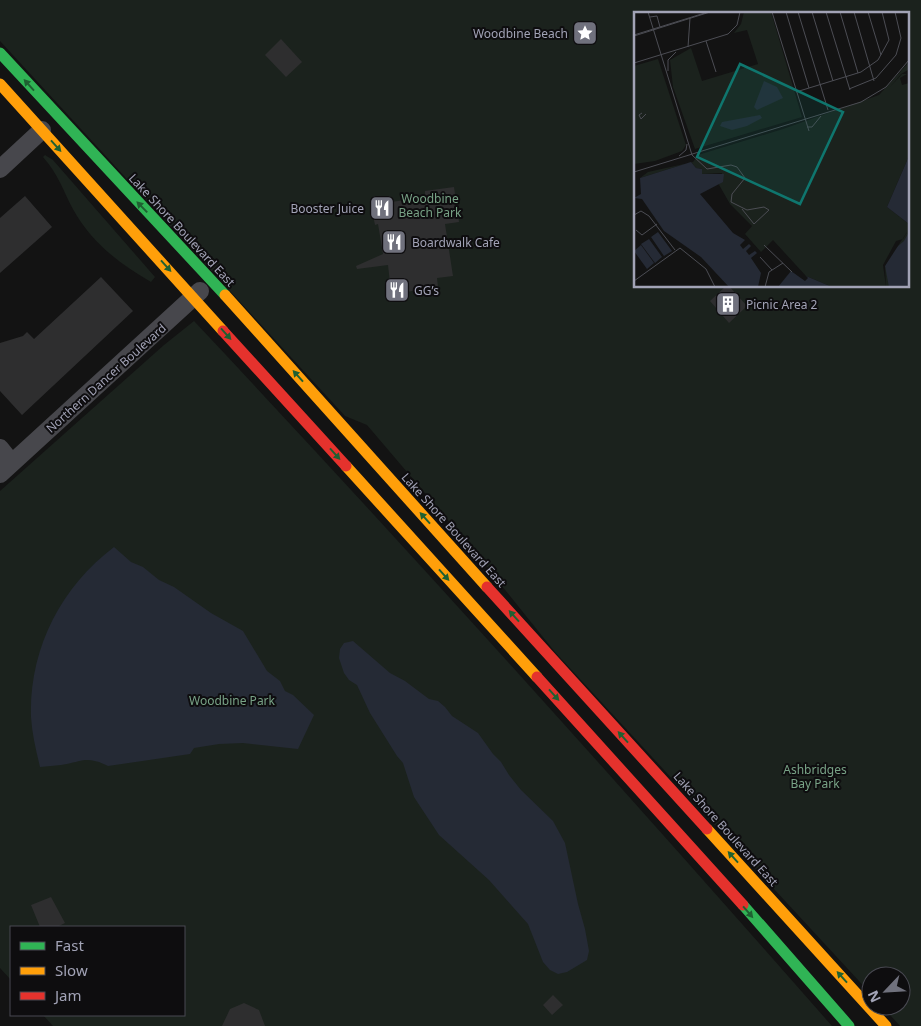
<svg xmlns="http://www.w3.org/2000/svg" width="921" height="1026" viewBox="0 0 921 1026" font-family="'Noto Sans',sans-serif">
<style>
.green{fill:#1b221d;fill-rule:evenodd}
.water{fill:#252a35}
.building{fill:#2e2e2f}
.lines{fill:none;stroke-linecap:round;stroke-linejoin:round}
.street{stroke:#47474c;stroke-width:18}
.fast{stroke:#30b455;stroke-width:11}
.slow{stroke:#ff9f0a;stroke-width:11}
.jam{stroke:#e5322d;stroke-width:11}
.oneway{fill:#1f6032}
.labels{text-anchor:middle;dominant-baseline:central;stroke-width:4;stroke-linejoin:round;paint-order:stroke}
.poi-label{font-size:12px;fill:#a2a3b6;stroke:#0e0d0f;text-anchor:start}
.park-label{font-size:12px;fill:#78a286;stroke:#0e0d0f}
.street-label{font-size:12px;fill:#a2a3b6;stroke:#0e0d0f}
.inset-road{fill:none;stroke:#4c4d54;stroke-width:1}
.view{fill:#0f766e;fill-opacity:0.15;stroke:#0f766e;stroke-width:2.5}
.inset-edge{fill:none;stroke:#a2a3b6;stroke-width:2.5}
</style>
<rect width="100%" height="100%" fill="#131313"/>
<path class="green" d="M0,0h921v1026h-21l-18,-20h19v-30h-30v18l-316,-342 -85,-106 -103,-121 -22,-9 -345,-375zM635,14h272v272h-272z
M45,155l8,5 102,117 -4,5c-31,-18 -59,-39 -77,-71 -11,-20 -15,-36 -31,-54z
M194,321c217,231 429,467 638,705h-779l-10,-11h141v-88h-173v53l-11,-12v-477l164,-146z"/>
<path class="water" d="M114,547l17,15 12,5 16,13 15,7 37,26 32,18 24,40 13,10 5,10 8,4 21,20 -16,34 -55,-6 -24,1 -25,4 -4,6 -82,12c-22,-11 -26,-4 -47,-1 -7,1 -14,1 -21,2 -4,-17 -8,-33 -9,-50 -2,-67 29,-129 83,-170z
M353,641l37,32 15,8 24,18 9,2 7,6 7,9 26,17 15,21 8,8 8,13 12,15 32,31 12,22 13,61 7,25 4,22 -2,9 -20,12 -9,2 -8,-4 -7,-8 -15,-38 -39,-44 -50,-45 -25,-38 -11,-34 -6,-7 -27,-43 -13,-28 -8,-5 -5,-7 -5,-15 1,-9 4,-6z"/>
<path class="building" d="M281,39l21,23 -16,15 -21,-22z
M454,187l5,35 -14,2 8,52 -16,2 1,9 -32,5 -5,7 -10,-7 -3,-27 -31,4 -1,-3 27,-12 -5,-30 -3,1 -4,-20 54,-8v-6z
M25,196l27,31 -52,46v-55z
M101,277l32,34 -111,104 -22,-24v-48l23,-7 4,-4 7,7z
M726,286h3l18,20 -18,17 -19,-22z
M51,897l14,26 -8,4h-17l-9,-22z
M553,995l10,10 -11,10 -9,-10z
M244,1003l15,7 6,16h-43l8,-17z"/>
<g class="lines">
<path class="street" d="M0,169l42,-39
M0,448l12,15
M0,474l200,-183"/>
<path class="fast" d="M0,53l225,242
M743,905l106,121"/>
<path class="slow" d="M0,84l223,247
M225,295l262,292
M346,466l191,211
M707,829l179,197"/>
<path class="jam" d="M223,331l123,135
M487,587l220,242
M537,677l206,228"/>
</g>
<defs><path id="oneway-solid" d="M-6-.8H1V-3.2L6.5 0L1 3.2V.8H-6Z" transform="scale(1.25)"/></defs>
<g class="oneway">
<use href="#oneway-solid" transform="translate(29 85) rotate(-132)"/>
<use href="#oneway-solid" transform="translate(56 146) rotate(48)"/>
<use href="#oneway-solid" transform="translate(142 207) rotate(-134)"/>
<use href="#oneway-solid" transform="translate(166 266) rotate(48)"/>
<use href="#oneway-solid" transform="translate(226 334) rotate(48)"/>
<use href="#oneway-solid" transform="translate(298 376) rotate(-132)"/>
<use href="#oneway-solid" transform="translate(335 454) rotate(48)"/>
<use href="#oneway-solid" transform="translate(425 518) rotate(-132)"/>
<use href="#oneway-solid" transform="translate(444 575) rotate(48)"/>
<use href="#oneway-solid" transform="translate(514 616) rotate(-132)"/>
<use href="#oneway-solid" transform="translate(554 695) rotate(48)"/>
<use href="#oneway-solid" transform="translate(623 737) rotate(-132)"/>
<use href="#oneway-solid" transform="translate(733 857) rotate(-132)"/>
<use href="#oneway-solid" transform="translate(748 912) rotate(49)"/>
<use href="#oneway-solid" transform="translate(842 977) rotate(-132)"/>
</g>
<defs>
<symbol id="sight-square" viewBox="-11 -11 22 22"><rect x="-9" y="-9" width="18" height="18" rx="4" fill="#70717d" stroke="#0e0d0f"/><path d="M0-6L1.8-2.2L6-1.7L2.9 1.2L3.7 5.4L0 3.3L-3.7 5.4L-2.9 1.2L-6-1.7L-1.8-2.2Z" fill="#fff"/></symbol>
<symbol id="restaurant-square" viewBox="-11 -11 22 22"><rect x="-9" y="-9" width="18" height="18" rx="4" fill="#70717d" stroke="#0e0d0f"/><path d="M-5-6h1v4h1v-4h1v4h1v-4h1v5L-1.5 .5V6h-2V.5L-5-1ZM5-6V6H3V1.5H1.5Q1.5-4 5-6Z" fill="#fff"/></symbol>
<symbol id="building-square" viewBox="-11 -11 22 22"><rect x="-9" y="-9" width="18" height="18" rx="4" fill="#70717d" stroke="#0e0d0f"/><path d="M-4-6H4V6H1V3H-1V6H-4ZM-2.5-4.3h1.7v1.8h-1.7ZM.8-4.3h1.7v1.8H.8ZM-2.5-1h1.7V.8h-1.7ZM.8-1h1.7V.8H.8Z" fill="#fff"/></symbol>
</defs>
<g fill-rule="evenodd">
<use href="#sight-square" x="571" y="19" width="28" height="28"/>
<use href="#restaurant-square" x="368" y="194" width="28" height="28"/>
<use href="#restaurant-square" x="380" y="228" width="28" height="28"/>
<use href="#restaurant-square" x="383" y="276" width="28" height="28"/>
<use href="#building-square" x="714" y="290" width="28" height="28"/>
</g>
<g class="labels">
<g class="poi-label">
<text x="568" y="33" text-anchor="end">Woodbine Beach</text>
<text x="364" y="208" text-anchor="end">Booster Juice</text>
<text x="412" y="242">Boardwalk Cafe</text>
<text x="414" y="290">GG’s</text>
<text x="746" y="304">Picnic Area 2</text>
</g>
<g class="park-label">
<text x="430" y="198">Woodbine<tspan x="430" dy="14">Beach Park</tspan></text>
<text x="232" y="700">Woodbine Park</text>
<text x="815" y="769">Ashbridges<tspan x="815" dy="14">Bay Park</tspan></text>
</g>
<g class="street-label">
<text transform="translate(182 230) rotate(47)">Lake Shore Boulevard East</text>
<text transform="translate(106 378) rotate(-42)">Northern Dancer Boulevard</text>
<text transform="translate(454 530) rotate(48)">Lake Shore Boulevard East</text>
<text transform="translate(726 829) rotate(48)">Lake Shore Boulevard East</text>
</g>
</g>
<g transform="translate(634 12)">
<rect width="275" height="275" fill="#131313"/>
<path d="M110,0h27l31,105 -107,32 -22,-62 -3,-27 21,-12 11,33 56,-17 -11,-34 -13,3 7,-9zM24,47l28,86 -4,6 -27,10 -21,3v-98zM275,50l-1,8 -7,4 -11,13 12,-13h5l-7,4 2,7 7,-2v73l-22,51 22,17v8l-20,55h-57l-26,-11 -33,-36 -12,12 -16,-18 7,-8 -22,-22 -12,-21 4,-10 -20,1v-5l-6,-1 -5,-6 -51,16 8,-6 45,-10 5,-7 85,-26 96,-34z" fill="#1b221d"/>
<path d="M130,69l13,6 6,11 -26,12 -3,-3zM126,103l2,3 -15,8 -15,4 -12,-4 2,-4zM275,144v68l-22,-17zM57,150l5,6 6,1v5h22l-1,8 -23,12 33,39 12,7 -5,5 3,4 6,-5 2,2 -5,5 3,4 6,-4 2,2 -6,5 10,15 -3,14h-29l-28,-30 -37,-26 -22,-32 -8,-1 7,-4 -1,-16zM24,220l14,19 -8,5 -13,-19zM275,220v55h-20l-4,-21 7,-15 12,-10zM15,227l13,18 -7,6 -14,-19zM7,233l13,18 -7,6 -13,-18zM157,259l14,10 3,-3 -2,-2 26,11h-54z" fill="#252a35"/>
<path d="M275,217l-24,37 1,21 -3,-22 13,-24 7,-2z" fill="#131313"/>
<path class="inset-road" d="M14,0l44,143M138,0l37,119M152,0l23,76M164,0l30,98M178,0l21,69M192,0l24,78M206,0l18,61M220,0l20,69M234,0l13,43M16,5l7,-1 3,11M0,23l74,-23M0,24l76,-24M72,29l10,31M54,35l2,-29M0,51l94,-29 9,-9 3,-13M34,59v-11l8,-8M215,77l27,-11 20,-23 5,-17 -6,-26M162,80l65,-20 17,-12 11,-20 -7,-28M8,101l-3,2 2,4 5,-5M173,115h5l9,-11M58,143l15,14 24,-4 6,2 8,11 -13,16 -1,8 16,8 17,-3 5,3 -15,14 -12,-15M45,144l7,-6 1,-6M0,160l227,-70 25,-15 23,-27M0,203l7,-4 8,5 26,34M2,218l6,5 15,-11M130,233l28,27M126,245l12,13M0,269l46,-33 26,21 9,18M131,275l4,-15 14,-9"/>
<path class="view" d="M106,52l103,48 -43,92 -103,-47z"/>
<rect width="275" height="275" class="inset-edge"/>
</g>
<rect x="10" y="926" width="175" height="90" fill="#0e0d0f" stroke="#494952"/>
<rect x="20" y="942" width="25" height="8" fill="#30b455" stroke="#494952"/>
<text x="55" y="951" font-size="15" fill="#a2a3b6">Fast</text>
<rect x="20" y="967" width="25" height="8" fill="#ff9f0a" stroke="#494952"/>
<text x="55" y="976" font-size="15" fill="#a2a3b6">Slow</text>
<rect x="20" y="992" width="25" height="8" fill="#e5322d" stroke="#494952"/>
<text x="55" y="1001" font-size="15" fill="#a2a3b6">Jam</text>
<g transform="translate(886 991) rotate(245)"><circle r="24" fill="#0e0d0f" stroke="#494952"/>
<path d="M0-4L9 19L0 12L-9 19Z" fill="#70717d"/>
<text y="-8" font-size="14" font-weight="bold" text-anchor="middle" fill="#a2a3b6">N</text>
</g>
</svg>
